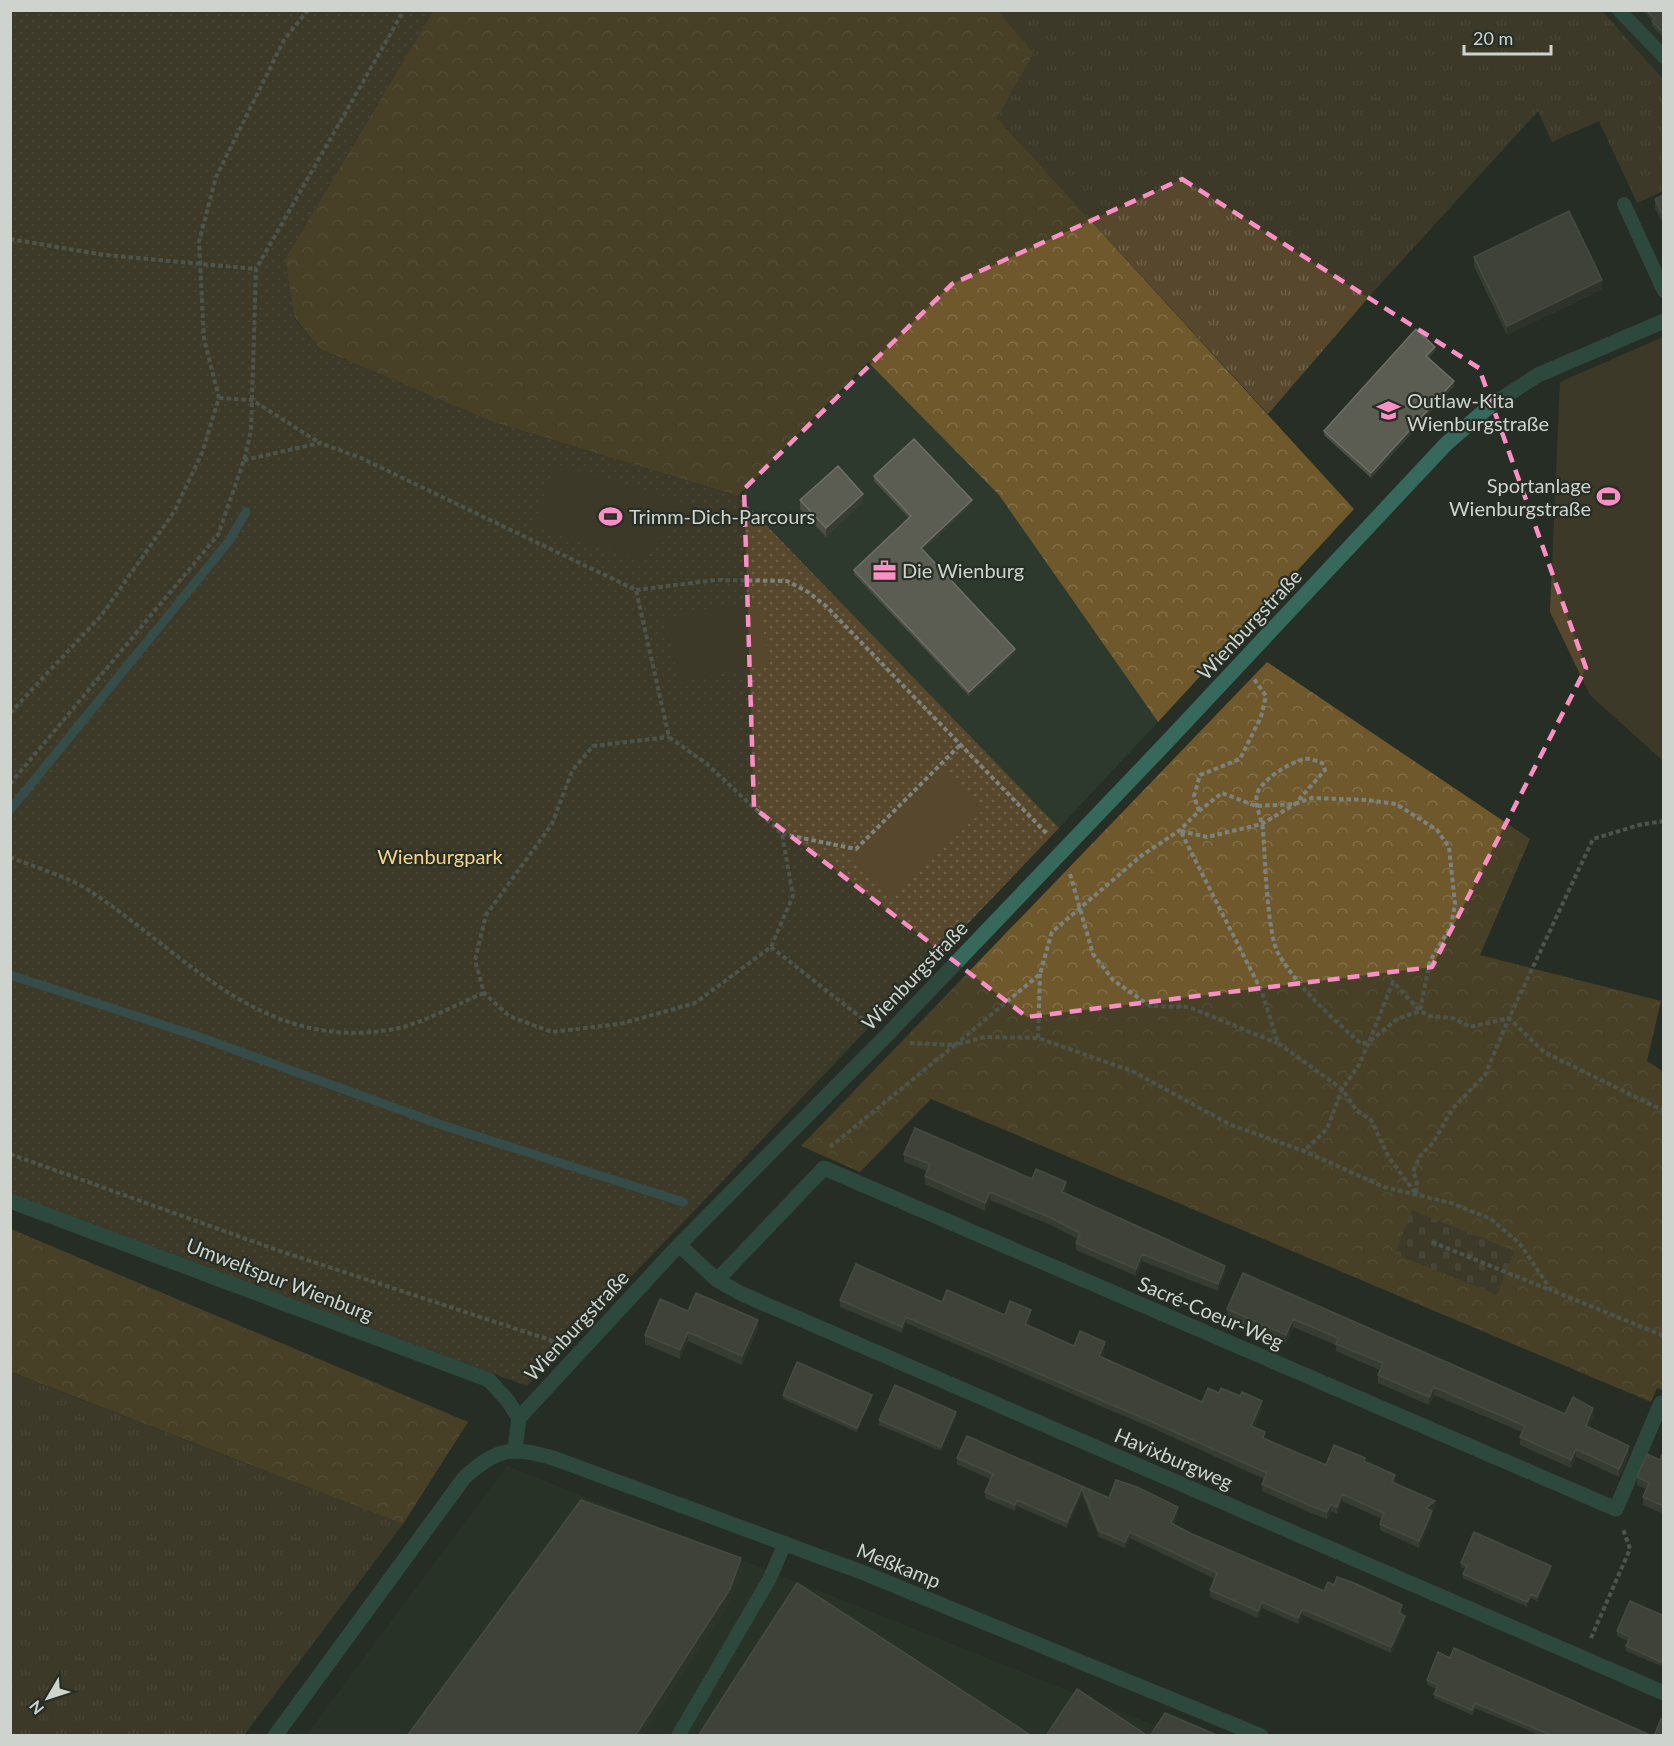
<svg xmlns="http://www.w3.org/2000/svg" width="1674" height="1746" viewBox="0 0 1674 1746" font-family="Lato,sans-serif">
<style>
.built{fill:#2c392c}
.grass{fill:url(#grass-tufts)}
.forest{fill:url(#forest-crowns)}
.cemetery{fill:url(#cemetery-stones)}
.park{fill:url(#park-dots)}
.garden{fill:#57482d}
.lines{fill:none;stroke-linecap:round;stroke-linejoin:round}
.stream{stroke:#497174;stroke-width:9}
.path{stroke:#7d837c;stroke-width:4;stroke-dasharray:4.5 3;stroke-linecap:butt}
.lane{stroke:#36685b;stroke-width:14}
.street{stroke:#36685b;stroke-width:15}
.wall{fill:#4d4e43}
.shaded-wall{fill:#373b31}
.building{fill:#5b5c52;stroke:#6d6f66;stroke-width:1.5}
.marked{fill:none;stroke:#fa8fc6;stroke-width:4.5;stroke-dasharray:12 8;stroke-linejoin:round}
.labels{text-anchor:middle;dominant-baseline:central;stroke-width:4.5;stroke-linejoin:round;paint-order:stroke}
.poi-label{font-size:20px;fill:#ced3ce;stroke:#262e25;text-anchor:start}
.street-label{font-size:20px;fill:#ced3ce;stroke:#262e25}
.park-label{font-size:20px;fill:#fad38b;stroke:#262e25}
</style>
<defs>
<pattern id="grass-tufts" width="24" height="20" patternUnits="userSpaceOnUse" patternTransform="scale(1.5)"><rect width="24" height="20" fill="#57482d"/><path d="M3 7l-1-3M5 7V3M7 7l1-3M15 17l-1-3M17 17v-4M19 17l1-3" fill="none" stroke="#6e624a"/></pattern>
<pattern id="forest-crowns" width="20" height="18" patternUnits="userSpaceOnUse" patternTransform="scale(1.5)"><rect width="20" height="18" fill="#6f582b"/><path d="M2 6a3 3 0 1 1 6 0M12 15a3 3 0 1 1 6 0" fill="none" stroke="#826f49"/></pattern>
<pattern id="cemetery-stones" width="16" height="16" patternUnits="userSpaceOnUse" patternTransform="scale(1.5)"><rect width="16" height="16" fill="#57482d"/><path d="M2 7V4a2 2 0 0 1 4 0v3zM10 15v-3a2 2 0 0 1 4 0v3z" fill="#6e624a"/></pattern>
<pattern id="park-dots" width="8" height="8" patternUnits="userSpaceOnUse" patternTransform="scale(1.5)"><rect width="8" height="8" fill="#57482d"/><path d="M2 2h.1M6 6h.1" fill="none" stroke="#6e624a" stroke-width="1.8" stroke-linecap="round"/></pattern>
</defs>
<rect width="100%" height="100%" fill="#262e25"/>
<path class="built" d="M1602,11h61v68z
M868,361l131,134 159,227 -99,106 -321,-332z
M507,1466l671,269 -872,1z"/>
<path class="grass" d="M998,11h604l61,68v112l-26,12 -38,-82 -47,21 -14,-31 -163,179 -107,124 -271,-296 37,-65z
M10,1372l393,152 -159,211h-233z"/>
<path class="forest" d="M433,11h565l36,42 -37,65 357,391 -196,213 -159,-227 -131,-133 -130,134 -245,-74 -173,-73 -26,-32 -9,-58z
M1267,662l263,177 -50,116 181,46 -14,60 17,11 -1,318 -6,-2 -6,14 -720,-303 -71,73 -59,-26z
M11,1229l457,193 -65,102 -392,-152z"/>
<path class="cemetery" d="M1412,1210l102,41 -17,44 -102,-41z"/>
<path class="park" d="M10,11h423l-148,248 9,59 26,31 173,73 245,74 321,332 -532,558 -516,-192z"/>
<path class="garden" d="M1663,337v424l-73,-66 -40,-83 10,-230z
M554,463l138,43 -48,55 -108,-35z
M757,600l13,64 -91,18 -14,-63z
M937,764l45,47 -91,88 -45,-46z"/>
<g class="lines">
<path class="stream" d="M10,810l219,-269 17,-29
M10,975l184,60 251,91 238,76"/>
<path class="path" d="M10,239l95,16 151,14
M219,398l33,2 68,43
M244,460l76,-17 41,15 275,132 33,147 38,27 75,70 11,62 -22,51 -76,56 -75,21 -68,8 -43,-16 -25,-23 -9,-33 11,-45 66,-91 20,-53 21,-25 76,-9
M636,590l80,-10 71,1 21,11 18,14 222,229
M10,713l91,-97 73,-104 28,-59 17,-55 -15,-59 -5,-97 17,-65 68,-137 24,-30
M10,784l208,-249 26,-75 7,-29 5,-162 148,-259
M1199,811l-5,-15 6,-21 40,-16 21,-42 5,-21 -12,-17
M1664,821l-25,4 -46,14 -84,179 35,34 120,59
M1181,831l26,6 55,-13 33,-20 30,-34 -3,-7c-5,-2 -12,-5 -18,-4 -13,3 -43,21 -47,35 -3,12 5,24 6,36 2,25 4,103 15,123 21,36 52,63 83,91l8,-2 24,-60 27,29 -23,8 -28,23 -10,23 -17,24 -15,40 -23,22
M782,834l74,15 105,-105
M10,857c26,11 57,19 80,34 100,66 172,162 305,138 26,-5 64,-26 89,-36
M1070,874l23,80 20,26 37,26 39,1 88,36
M771,947l98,77
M1038,1038l2,-64
M910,1043l45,2 85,-71 12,-42 89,-76 39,-26 19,-19 23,-18 34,13 39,-2 17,-6 55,2 29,4 41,26 12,17 6,57 -4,22 -21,35 -10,50 10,5 23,2 17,9 39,-9 -24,57 -32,33 -20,35 -13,13 -7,15 4,12 -1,11 -28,-38 -17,-36 -14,-9 -15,-22 -64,-46 -16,-51 -82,-162
M830,1147l125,-102 30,-8 53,1 94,33 99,54 73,26 80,36 67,16 40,16 29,25 31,46 113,46
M10,1154l264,95 276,91 7,6
M1432,1242l118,48
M1591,1638l39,-89 -7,-20"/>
<path class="lane" d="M1619,10l45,47
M1624,204l40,87
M678,1736l92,-158 15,-35"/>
<path class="street" d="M10,1201l479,179 19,21 11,17
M679,1245l38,35 25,14 922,399
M717,1280l107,-112 792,341 45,-106 3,1
M515,1449l4,-31 160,-173 206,-208 279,-292 282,-301 44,-38 48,-31 126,-54
M275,1736l189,-258c34,-31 49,-32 92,-19l308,114 397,163"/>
</g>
<path class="wall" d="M1642,10h22v28l-12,-12v-5z
M1664,195v31l-9,-18v-9z
M1474,257l128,32 -95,46 -33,-69z
M1435,351l-6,7 25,28 -83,92 -47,-43v-4z
M874,476l98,28 -49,46 92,103 -46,43 -115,-122v-4l55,-52 -35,-37z
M800,500l63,2 -37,35 -26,-28z
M904,1154l128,25 34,10 -1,4 160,80 -7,18 -76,-30 -6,15 -60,-26v-7l2,-4 -27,-14 -61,-25 -5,11 -60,-27v-8l2,-5 -23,-9z
M1243,1273l322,141 28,2 -4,11 40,26 -10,24 -43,-20 -5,11 -51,-23v-8l2,-5 -88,-37 -5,10 -51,-22v-8l2,-5 -44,-19v-6l-43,-18 -7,16 -59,-26v-8z
M840,1300l102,2 63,13 26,2 -3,8 46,21 31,3 -3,8 100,45 17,-9 43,15 -8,19 11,12 61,26 39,-3 30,19v2l40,25 -3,3v7l-13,30 -39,-18v-6l2,-5 -40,-18 -5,13 -6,-3 -4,8 -16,-6 -49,-22v-7l2,-5 -107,-49 -251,-107 -4,10 -62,-26z
M688,1311l70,18 -16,36 -54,-24 -8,18 -35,-15v-9z
M783,1395l89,5 -15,32 -74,-33z
M956,1416l-15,35 -62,-26v-5z
M967,1436l142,62 69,15 -4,11 18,10 132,57 10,-6 68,26 -1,3 4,8 -14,31 -88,-38 -5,9 -36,-16 -4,10 -48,-21v-7l5,-11 -85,-41 -5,10 -26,-11 -17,-43 -15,34 -50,-22 -2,5 -30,-13v-6l5,-13 -33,-15v-6z
M1664,1456v58l-21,-9v-8l3,-8 -9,-4v-8l23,-17z
M1461,1563l90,7 -14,31 -6,-3 -4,9 -64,-29v-4l2,-5 -4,-2z
M1664,1616v46l-3,4 -35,-15v-5l2,-5 -11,-5v-5z
M1450,1658l202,78h-110l-67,-28 -3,7 -38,-17v-4l3,-5 -10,-4v-5z"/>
<path class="shaded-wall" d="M1602,280v9l-95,46v-9z
M1435,347v4l-9,10v-5z
M1454,381v5l-83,92v-5z
M863,494v8l-37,35v-9z
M972,500v4l-51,48v-4z
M1015,649v4l-46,43v-4z
M1066,1182v7l-4,10v-7z
M990,1192v8l-5,11v-8z
M1142,1254v7l-6,15v-7z
M1225,1266v7l-7,18v-7z
M1031,1310v7l-6,14v-7z
M906,1317v6l-4,10v-6z
M1293,1319v8l-7,16v-8z
M758,1320v9l-16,36v-9z
M688,1332v9l-8,18v-9z
M1105,1342v7l-6,14v-7z
M1434,1387v8l-5,10v-8z
M872,1395v5l-15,32v-4z
M1262,1401v7l-11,25v-7z
M1593,1408v8l-7,18v-8z
M956,1412v4l-15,35v-4z
M1629,1446v7l-10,24v-8z
M1576,1449v8l-5,11v-8z
M1082,1488v6l-15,34v-6z
M1342,1494v7l-5,13v-7z
M1017,1500v6l-2,5v-6z
M1435,1501v7l-9,7v-7z
M1331,1504v7l-4,8v-7z
M1178,1507v6l-7,16v-6z
M1432,1511v7l-13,30v-7z
M1130,1532v6l-5,10v-6z
M741,1558v13l-11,31 -87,134h-8z
M1551,1566v4l-14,31v-4z
M1531,1594v4l-4,9v-5z
M1262,1602v6l-4,10v-7z
M1303,1609v6l-5,9v-6z
M1405,1616v6l-14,31v-6z"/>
<path class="building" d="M1646,10h18v23l-12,-12 3,-2z
M1664,195v22l-9,-18z
M1569,211l33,69 -95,46 -33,-69z
M1416,329l19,18 -9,9 28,25 -83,92 -47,-42z
M914,439l58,61 -51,48 94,101 -46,43 -115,-122 57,-54 -37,-40z
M838,466l25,28 -37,34 -26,-28z
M915,1128l117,51 4,-10 30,13 -4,10 163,74 -7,18 -76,-30 -6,15 -60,-26 4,-10 -29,-15 -61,-26 -5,11 -60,-27 5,-12 -26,-10z
M856,1264l86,38 5,-12 58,25 5,-14 21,9 -6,14 49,22 6,-15 25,11 -6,14 103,46 6,-14 11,5 2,-5 19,8 2,-4 20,9 -11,25 14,6 -2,6 63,27 8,-20 31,13 -1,3 31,14 -3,7 43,19 -9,7 6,3 -13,30 -39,-17 4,-11 -42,-19 -5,13 -6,-3 -4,8 -16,-6 -49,-22 5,-11 -110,-49 -251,-107 -4,10 -62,-27z
M1243,1273l322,141 8,-17 20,11 -7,18 43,20 -10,23 -43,-20 -5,11 -51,-23 5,-11 -91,-39 -5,10 -51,-22 5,-12 -47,-19 2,-6 -45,-19 -7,16 -59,-26z
M696,1293l62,27 -16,36 -54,-24 -8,18 -35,-15 15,-36 28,12z
M797,1362l75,33 -15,33 -74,-33z
M895,1385l61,27 -15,35 -62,-27z
M967,1436l142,62 7,-18 21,7 41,20 -7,16 21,11 132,57 4,-9 6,3 3,-8 17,6 48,22 -3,8 6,3 -14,31 -88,-38 -5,9 -36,-16 -4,9 -48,-21 7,-17 -87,-41 -5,10 -26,-11 -17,-43 -15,34 -50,-22 -2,5 -30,-13 8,-18 -36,-16z
M1647,1454l13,6 2,-5 2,1v50l-21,-9 6,-14 -12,-6z
M581,1500l160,58 -11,31 -95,147h-228z
M1474,1532l77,34 -14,31 -6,-3 -4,8 -64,-28 4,-8 -6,-3z
M797,1583l235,153h-334z
M1630,1601l34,15v41l-3,5 -35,-16 4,-9 -13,-6z
M1454,1648l198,88h-99l-78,-33 -3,7 -38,-16 4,-9 -11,-5 11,-28 12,6z
M1077,1689l71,47h-102z
M1165,1713l54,23h-69z
M1661,1719l3,1v16h-10z"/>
<path d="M0 0H1674V1746H0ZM1182,179l297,189 107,300 -154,299 -405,50 -273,-209 -10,-319 208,-205z" fill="#262e25" fill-opacity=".55" fill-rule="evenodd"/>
<path class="marked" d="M1182,179l297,189 107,300 -154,299 -405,50 -273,-209 -10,-319 208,-205z"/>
<defs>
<symbol id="school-bare" viewBox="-9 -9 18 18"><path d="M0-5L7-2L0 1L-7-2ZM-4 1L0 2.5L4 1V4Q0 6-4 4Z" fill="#fa8fc6" stroke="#262e25" stroke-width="2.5" paint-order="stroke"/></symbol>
<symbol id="stadium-bare" viewBox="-9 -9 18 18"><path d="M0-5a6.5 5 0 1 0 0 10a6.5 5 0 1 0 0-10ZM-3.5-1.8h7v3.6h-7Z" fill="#fa8fc6" stroke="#262e25" stroke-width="2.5" paint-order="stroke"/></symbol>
<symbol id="office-bare" viewBox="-9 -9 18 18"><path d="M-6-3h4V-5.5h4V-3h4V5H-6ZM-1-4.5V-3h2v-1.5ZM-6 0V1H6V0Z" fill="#fa8fc6" stroke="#262e25" stroke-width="2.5" paint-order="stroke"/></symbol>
</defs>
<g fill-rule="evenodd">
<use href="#school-bare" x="1372" y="394" width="33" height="33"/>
<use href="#stadium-bare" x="1592" y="480" width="33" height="33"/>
<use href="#stadium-bare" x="594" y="500" width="33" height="33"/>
<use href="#office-bare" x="868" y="554" width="33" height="33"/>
</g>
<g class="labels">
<g class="poi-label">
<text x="1407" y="400">Outlaw-Kita<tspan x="1407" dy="23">Wienburgstraße</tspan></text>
<text x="1591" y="485" text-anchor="end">Sportanlage<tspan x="1591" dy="23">Wienburgstraße</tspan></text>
<text x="629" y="516">Trimm-Dich-Parcours</text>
<text x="902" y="570">Die Wienburg</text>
</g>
<g class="street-label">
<text transform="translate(1249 624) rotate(-47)">Wienburgstraße</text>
<text transform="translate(914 975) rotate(-46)">Wienburgstraße</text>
<text transform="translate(280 1279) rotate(21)">Umweltspur Wienburg</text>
<text transform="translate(1211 1312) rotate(23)">Sacré-Coeur-Weg</text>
<text transform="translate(576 1325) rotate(-47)">Wienburgstraße</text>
<text transform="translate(1174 1458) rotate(23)">Havixburgweg</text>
<text transform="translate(899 1565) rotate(22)">Meßkamp</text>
</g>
<g class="park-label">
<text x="440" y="856">Wienburgpark</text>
</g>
</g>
<rect width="1674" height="1746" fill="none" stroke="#ced3ce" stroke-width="24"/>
<g transform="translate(48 1698) rotate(231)" stroke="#262e25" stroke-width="4.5" paint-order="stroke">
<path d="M0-4.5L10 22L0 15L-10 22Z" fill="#ced3ce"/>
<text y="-9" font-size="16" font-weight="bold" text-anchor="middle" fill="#ced3ce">N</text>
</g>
<path d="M1464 45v9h87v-9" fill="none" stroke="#ced3ce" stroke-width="3"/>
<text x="1473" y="45" font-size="18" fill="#ced3ce" stroke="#262e25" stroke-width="4.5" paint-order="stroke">20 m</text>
</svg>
